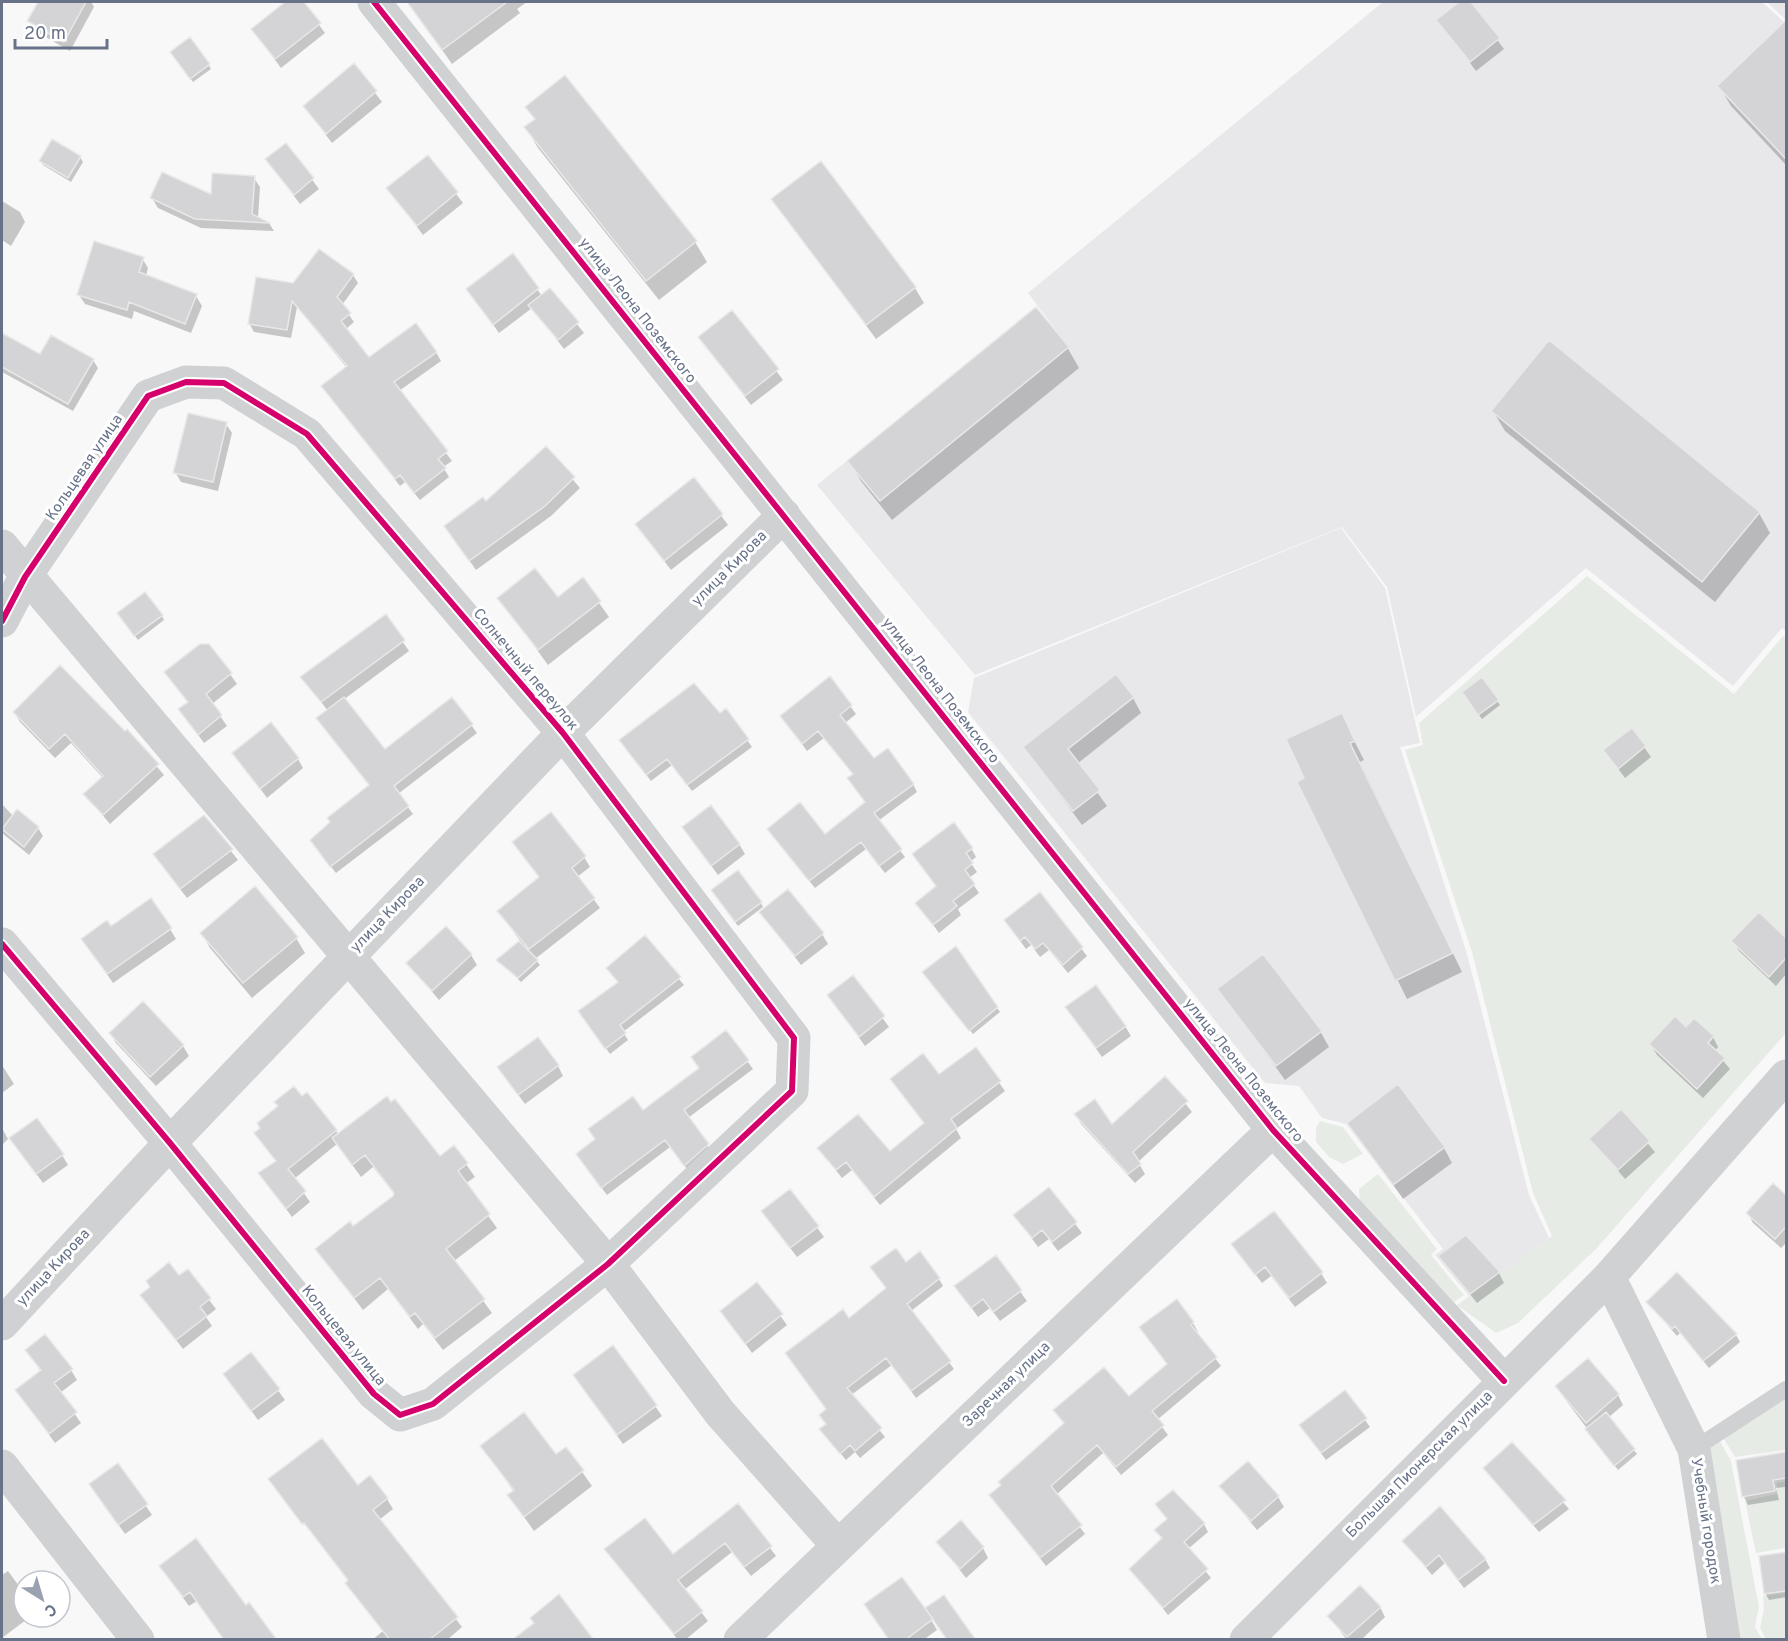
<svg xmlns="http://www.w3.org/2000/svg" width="1788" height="1641" viewBox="0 0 1788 1641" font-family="Overpass,sans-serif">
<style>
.built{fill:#e8e8ea}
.green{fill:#e7ebe6}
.shadow{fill:#0003}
.building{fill:#d4d4d6;stroke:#e8e8e8;stroke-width:1.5}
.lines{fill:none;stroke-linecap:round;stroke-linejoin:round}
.service{stroke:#d0d1d3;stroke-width:16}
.minor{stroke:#d0d1d3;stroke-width:33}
.cycleway-casing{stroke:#fff;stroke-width:10}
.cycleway{stroke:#d6006c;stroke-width:6}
.labels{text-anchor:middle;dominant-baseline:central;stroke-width:6;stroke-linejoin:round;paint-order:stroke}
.street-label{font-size:15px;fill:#677289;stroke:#fff}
</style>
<rect width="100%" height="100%" fill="#f8f8f8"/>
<path class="built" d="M1383,2h379l22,20 -67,64 69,73v472l-4,-3 -49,58 -147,-118 -170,149 -29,-130 -45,-60 -367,148 -158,-190 30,-24 221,-115 -40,-53z
M1767,2h19v19v-1z
M1341,528l44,60 35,155 -20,4 67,207 62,241 20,43 -79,59 -35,-42 8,-6 -97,-125 -24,-6 -23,-32 -34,-3 -297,-371 6,-34z"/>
<path class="green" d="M1587,576l147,118 49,-58 3,2v395l-190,216 -78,74 -22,10 -39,-28 95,-69 -19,-43 -61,-241 -67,-202 18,-5 -4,-22z
M1320,1121l23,6 20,27 -20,10 -14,-7 -13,-15v-14z
M1378,1174l59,75 -6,6 33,40 -10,7 -94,-97 -1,-16z
M1786,1394v56l-51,7 -13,-21z
M1720,1441l11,20 28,146 -4,20 7,12h-28l-26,-191z
M1786,1481v67l-30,5 -11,-52 32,-7v-11z
M1786,1593v46h-20l-6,-11 4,-19 -1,-13z"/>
<path class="shadow" d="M40,2h51l3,5 -24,44 -35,-20 -6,-10z
M288,2h14l23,31 -44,35 -29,-39z
M408,2h119l-10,7 3,4 -68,51z
M1462,2h7l35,47 -28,22 -38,-51z
M1785,24l1,1v140l-55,-59 -12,-20z
M174,57l34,7 3,5 -18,13z
M354,65l28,37 -50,41 -28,-37z
M527,107l168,135 12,20 -48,38 -121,-152 -12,-20 9,-8z
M286,145l33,44 -19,15 -33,-44z
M80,157l3,5 -12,20 -28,-17 -2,-4z
M428,157l35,46 -40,32 -35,-47z
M254,178l6,9 -2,31 11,5 5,8 -73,-3 -43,-20 -6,-10 60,-2z
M773,199l142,89 9,15 -48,36z
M2,201l18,11 5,10 -14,24 -9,-6z
M512,255l30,41 8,-6 34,43 -20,16 -32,-41 -33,25 -31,-43z
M142,258l6,10 -2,8 50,20 6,10 -11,27 -57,-22 -2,8 -47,-15 -6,-9z
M353,275l5,8 -16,22 12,17 -8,7 23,31 67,-8 5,9 -42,30 53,70 -9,6 6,10 -29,23 -15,-18 -5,4 -72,-92 -5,-8 24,-18 -50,-61 -6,31 -37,-6 -5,-9 45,-38z
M732,312l51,68 -32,25 -52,-68z
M2,335l39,21 52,4 5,8 -25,43 -71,-39z
M1067,347l12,21 -187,152 -31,-39 -12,-20z
M1493,411l266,102 11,20 -55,69 -210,-171z
M226,424l6,9 -14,58 -37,-9 -6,-10z
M546,448l34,40 -29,28 -75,54 -24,-34z
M694,479l34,46 -57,45 -34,-45z
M582,579l27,38 -61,48 -49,-67 58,1z
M162,616l2,4 -26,20 -16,-22z
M385,616l24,35 -66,49 42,51 67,-52 25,34 -79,61 15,20 -77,59 -20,-25 54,-62 -48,-60 -4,-7 10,-8 -26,-34z
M209,645l28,39 -25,20 15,22 -23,17 -24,-33 8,-7 -22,-31z
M829,678l27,36 -11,9 29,37 39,24 4,8 -39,29 27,36 -20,16 -19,-24 -51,39 -41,-51 51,-1 41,-33 -12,-27 -30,-38 -17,13 -25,-34z
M1482,679l18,26 -18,14 -16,-22z
M1133,698l8,15 -64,51 30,42 -25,19 -57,-77z
M726,710l26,37 -60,44 -20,-26 -21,16 -26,-34 94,-32z
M14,712l111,21 2,-2 37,44 -54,49 -25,-30 18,-16 -32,-35 -16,15 -35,-36z
M1341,715l23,45 -4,2 102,210 -55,27 -108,-217 7,-3z
M1632,730l19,27 -26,21 -20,-27z
M234,753l64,6 5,9 -36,30z
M2,804l11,12 25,12 5,8 -14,19 -27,-22z
M204,817l34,43 -51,38 -26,-34z
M690,837l49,7 6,10 -27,21z
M514,842l70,15 6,10 -13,10 23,31 -65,51 5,6 -19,17 -23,-22 23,-18 -22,-30 41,-33z
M971,848l5,9 -6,5 7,10 -8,6 10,15 -21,16 3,6 -22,18 -22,-30 20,-16 -23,-32z
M1040,894l47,62 -19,17 -19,-23 -9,7 -9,-12 -5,4 -21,-29z
M715,895l46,8 2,4 -25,19z
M761,913l61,21 6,10 -27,21z
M1759,914l27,26v34l-10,12 -37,-35 -6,-10z
M111,928l59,1 6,10 -63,44 -30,-43z
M202,933l94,5 9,15 -53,45 -42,-50z
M644,937l40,48 -61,47 5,8 -18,14 -26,-36 35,-34 -11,-16z
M471,955l6,10 -38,35 -31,-37z
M853,977l36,50 -24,19 -36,-50z
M927,977l70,31 3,4 -27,22z
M1219,989l101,42 9,16 -44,33z
M1073,1017l52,9 6,10 -29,21z
M726,1032l27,37 -65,49 24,34 -22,21 -20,-26 -63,48 -25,-33 118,-93z
M110,1033l73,13 6,10 -33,30 -40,-43z
M1713,1037l5,10 -3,4 15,18 -27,29 -46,-43 -6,-10z
M975,1049l30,42 -49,38 5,9 -81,67 -28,-35 -10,8 -17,-21 -6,-9 70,5 36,-29 14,-48z
M2,1065l12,19 -12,9z
M558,1066l5,10 -38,28 -20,-27z
M1165,1078l27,34 -54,50 7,12 -10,9 -54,-59 -5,-10 36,12z
M1621,1112l34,40 -30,27 -34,-40z
M1349,1123l95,25 8,15 -49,36z
M2,1128l6,11 -6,6z
M336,1131l3,4 100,23 15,-11 21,30 -10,7 32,44 -43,33 38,52 -49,37 -20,-26 -5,5 -30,-40 -25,21 -46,-61 36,-21 42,-33 -22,-28 -12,10 -24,-33 -43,35 16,23 -18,15 -32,-43 16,-12 -20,-29z
M17,1148l45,7 6,10 -25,18z
M1773,1185l13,12v46l-5,5 -28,-25 -5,-10z
M1049,1189l33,44 -24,18 -9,-12 -11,8 -23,-32z
M790,1191l34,46 -27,20 -34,-45z
M1233,1245l88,28 6,10 -32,24 -24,-31 -9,7z
M1440,1256l59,17 5,10 -27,20z
M995,1257l32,44 -27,20 -10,-13 -12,9 -22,-31z
M906,1264l33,15 4,7 -32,25 43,58 -38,29 -24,-33 -41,30 34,42 -25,21 -5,-6 -9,8 -25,-30 6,-5 1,-15 21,-90 38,-31z
M187,1271l29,38 -10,8 6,9 -29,23 -41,-53z
M757,1284l30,41 -35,28 -30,-42z
M1648,1303l88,32 4,7 -31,26 -29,-35 -3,3z
M1193,1323l5,9 -2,1 25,33 -64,54 11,15 -47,40 -18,-22 -47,42 29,39 -39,32 -55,-71 74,-70 -10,-15 74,-12 39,-33 -22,-29z
M613,1347l49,69 -39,28 -43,-59z
M27,1350l44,20 6,10 -17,13 21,30 -26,20 -38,-52 24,-19z
M251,1354l34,46 -27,20 -33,-45z
M1556,1387l62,8 5,10 -15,13 29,36 -19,16z
M1345,1392l25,35 -44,33 -20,-27z
M1512,1444l57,65 -30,23 -54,-64z
M482,1446l74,10 10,-7 26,37 -58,45 -25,-35 5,-4z
M1786,1454v33l-10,1 3,12 -31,5 -4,-8 -7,-36z
M118,1465l34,50 -27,19 -28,-40z
M270,1479l88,8 29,12 6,10 -14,11 83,107 -15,13h-75l11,-9 -30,-38 -4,-11z
M1221,1486l57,11 6,10 -27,23z
M738,1505l38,51 -25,20 -19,-24 -48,38 24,31 -23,19h-7l-72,-91 67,8z
M1157,1505l47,19 4,8 -20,17 23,29 -43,37 -37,-46 31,-29 -6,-10 12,-10z
M1404,1541l81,18 5,9 -26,20 -19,-25 -13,12z
M938,1542l45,6 5,10 -22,20z
M1786,1553v44l-17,3 -4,-7 -4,-36z
M8,1571l16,22v24h6l-28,21v-63z
M167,1576l78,31 30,33h-54l2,-2 -26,-37 -8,5z
M1380,1607l5,10 -24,23h-14l-18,-24z
M929,1617h3l-2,1 7,12 -14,10h-34z"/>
<path class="building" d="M38,2h48l-22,40 -37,-21z
M285,2h19l17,21 -46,36 -24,-30z
M407,2h100l-65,48z
M1459,2h12l29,36 -30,24 -34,-42z
M1786,20v139l-69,-73z
M190,37l20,27 -20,15 -20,-27z
M354,63l23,28 -51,43 -23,-28z
M565,75l132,166 -51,40 -122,-154 11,-8 -10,-12z
M52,139l29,17 -13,22 -29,-17z
M286,143l28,35 -20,17 -29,-36z
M428,155l30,37 -41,34 -31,-38z
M821,161l95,126 -50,38 -95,-126z
M162,172l49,22 1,-21 43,3 -3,38 18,9 -75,-4 -45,-21z
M94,241l50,16 -5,15 58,22 -12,30 -56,-22 -2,8 -50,-15z
M319,249l35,25 -17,23 14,16 -10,8 28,36 47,-34 21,29 -43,30 54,69 -10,8 8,9 -32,25 -14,-18 -5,4 -74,-93 26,-20 -55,-65 -5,29 -39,-6 8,-47 37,6z
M513,253l26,35 -46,37 -27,-36z
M550,288l29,34 -21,18 -30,-35z
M1036,307l33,40 -189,154 -33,-40z
M732,310l47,59 -34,27 -47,-59z
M2,333l38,21 11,-19 43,24 -26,45 -66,-37z
M1549,340l211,172 -58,70 -211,-171z
M188,413l39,9 -14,60 -40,-9z
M546,446l29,31 -30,29 -76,55 -25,-35 39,-29 3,4z
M694,477l29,37 -59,47 -29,-37z
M535,568l23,29 25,-20 18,24 -63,49 -41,-52z
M145,592l18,23 -29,21 -17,-23z
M386,614l19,26 -84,62 -21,-25z
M200,644h9l23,29 -26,21 16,21 -24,20 -20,-26 10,-7 -24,-30z
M60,665l65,66 2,-2 32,35 -56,51 -20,-21 20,-18 -38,-42 -16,15 -36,-37z
M1116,674l18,23 -66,52 32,41 -27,21 -50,-64z
M830,676l22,29 -12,10 34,43 14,-10 26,36 -40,29 28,36 -23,17 -18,-24 -52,39 -42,-52 33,-27 25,32 40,-32 -18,-24 6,-4 -35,-43 -16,13 -22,-28z
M1482,677l17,23 -21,15 -16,-23z
M694,683l26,30 6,-5 23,31 -62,46 -20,-26 -21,16 -27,-35z
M344,697l41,52 67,-52 21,27 -79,62 15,20 -79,61 -20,-27 20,-18 -3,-4 42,-33 -53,-67z
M1342,713l13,28 -5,2 103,210 -58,28 -98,-199 7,-4 -18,-39z
M271,722l28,36 -39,31 -28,-36z
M1632,728l14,18 -28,23 -15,-19z
M711,805l29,39 -29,22 -29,-39z
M17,809l22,18 -15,20 -22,-18z
M551,812l35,44 -14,12 23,30 -66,51 -32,-38 42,-34 -27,-35z
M204,815l29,34 -53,40 -27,-35z
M954,822l19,26 -7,5 7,10 -8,7 10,14 -22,17 4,5 -24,19 -18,-22 21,-17 -24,-32z
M738,870l24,32 -27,20 -24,-32z
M255,886l43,51 -55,46 -43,-50z
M788,889l36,44 -29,23 -36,-44z
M1040,892l43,55 -20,18 -20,-22 -8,6 -10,-12 -5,4 -16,-21z
M151,898l21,30 -65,46 -26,-35 26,-19 4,6z
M1759,912l27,26v20l-17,19 -38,-36z
M446,926l26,28 -40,37 -26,-28z
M645,935l36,42 -61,48 6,8 -21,16 -27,-38 40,-29 -12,-14z
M519,941l19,19 -20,18 -22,-18z
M956,946l42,61 -29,24 -47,-59z
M1263,954l59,77 -46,35 -59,-77z
M853,975l32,41 -26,21 -32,-42z
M1096,985l30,41 -30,22 -31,-41z
M143,1001l41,44 -34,32 -41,-44z
M1675,1016l11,11 8,-9 20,18 -6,7 17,15 -28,31 -48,-45z
M726,1030l23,30 -65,50 25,34 -25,22 -19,-26 -64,48 -25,-34 19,-15 -7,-10 45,-33 10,14 56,-42 -8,-11z
M538,1037l21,28 -41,30 -21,-28z
M976,1047l25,34 -50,38 6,9 -83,69 -28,-35 -10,8 -19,-22 41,-34 32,37 34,-28 -34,-44 33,-26 16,21z
M1165,1076l23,25 -55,51 8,12 -13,10 -54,-60 21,-15 17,25z
M1398,1084l47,63 -52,38 -46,-62z
M294,1086l8,10 5,-4 30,38 -49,39 18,22 -20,18 -28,-36 18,-12 -22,-28 6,-5 -3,-5 21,-17 -4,-4z
M387,1096l4,6 4,-3 45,57 14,-11 14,18 -10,8 32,43 -44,35 39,50 -50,39 -20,-25 -5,4 -30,-39 -26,20 -39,-49 35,-28 3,5 40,-30 1,-3 -29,-38 -13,10 -20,-27z
M1621,1109l29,32 -32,29 -29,-31z
M37,1118l27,36 -28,20 -27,-36z
M1773,1183l13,12v32l-11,12 -29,-26z
M1049,1187l28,35 -25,20 -10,-12 -10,8 -19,-23z
M790,1189l29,37 -29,22 -29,-37z
M1274,1211l49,61 -34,26 -24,-31 -10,8 -24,-31z
M1466,1235l34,37 -30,22 -32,-38z
M896,1248l10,14 14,-11 20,27 -33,26 44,57 -40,30 -25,-33 -39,30 35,40 -27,23 -5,-6 -10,9 -21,-25 7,-5 -7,-9 7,-6 -41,-56 58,-44 6,9 37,-30 -16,-21z
M996,1255l26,35 -29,22 -10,-13 -12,9 -17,-22z
M169,1262l10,13 9,-6 23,29 -11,9 7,9 -31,24 -36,-45 10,-8 -4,-6z
M1677,1272l60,62 -34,27 -28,-35 -3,3 -26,-27z
M757,1282l26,32 -38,30 -25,-33z
M1177,1299l17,23 -3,3 26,32 -65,54 12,14 -48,42 -19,-22 -46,41 31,39 -42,33 -51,-63 12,-10 -3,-3 66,-59 -11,-13 51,-43 25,29 38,-32 -28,-37z
M45,1334l28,35 -19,14 23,29 -28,22 -34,-44 26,-20 -16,-20z
M613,1345l44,60 -40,30 -44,-60z
M251,1352l29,37 -29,22 -28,-37z
M1588,1358l31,36 -33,29 -31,-37z
M1345,1390l22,28 -46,35 -22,-28z
M524,1412l32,42 10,-7 18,23 -60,47 -17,-22 7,-5 -34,-44z
M1606,1412l29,37 -21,17 -29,-37z
M322,1438l36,47 12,-10 18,23 -15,12 85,107 -29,23h-39l-45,-57 3,-3 -44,-57 -2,1 -34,-45z
M1512,1442l54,58 -33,25 -50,-57z
M1786,1452v26l-13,2 2,11 -33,6 -6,-37z
M1248,1461l31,35 -28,25 -32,-35z
M118,1463l30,41 -30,21 -29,-41z
M1173,1490l32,33 -21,19 24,27 -45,39 -34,-39 33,-31 -8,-8 13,-11 -12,-15z
M738,1503l34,43 -28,21 -19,-24 -47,37 25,31 -29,23 -70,-85 41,-31 28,36z
M1440,1506l46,53 -28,21 -19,-25 -13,12 -24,-26z
M961,1520l23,27 -24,22 -24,-27z
M196,1538l50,67 3,-3 28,38h-53l-34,-48 -7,5 -24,-31z
M1786,1552v39l-22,3 -5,-38z
M902,1577l31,42 -28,21h-16l-25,-36z
M1360,1585l21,22 -34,30 -20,-21z
M559,1594l35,46h-82l22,-17 -4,-5z
M944,1595l32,45h-29l-22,-32z"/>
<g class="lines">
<path class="service" d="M1694,1449l92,-60"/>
<path class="minor" d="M374,2l899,1128 231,251
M2,546l606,718 112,149 118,133
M2,621l23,-44 123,-181 38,-14 38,1 83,51 256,299 231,305 -2,53 -184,173 -175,140 -33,11 -26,-21 -204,-251 -168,-199
M1609,1277l85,172 30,191
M2,1324l168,-181 393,-410 221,-218
M2,1466l136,174
M740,1640l533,-510
M1246,1640l363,-363 177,-201"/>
<defs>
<path id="cycleway" d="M374,2l899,1128 231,251
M2,621l23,-44 123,-181 38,-14 38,1 83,51 256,299 231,305 -2,53 -184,173 -175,140 -33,11 -26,-21 -204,-251 -168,-199"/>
</defs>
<use href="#cycleway" class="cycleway-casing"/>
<use href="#cycleway" class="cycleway"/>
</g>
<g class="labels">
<g class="street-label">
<text transform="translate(637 311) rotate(52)">улица Леона Поземского</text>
<text transform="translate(85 468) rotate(-56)">Кольцевая улица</text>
<text transform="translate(730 569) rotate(-45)">улица Кирова</text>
<text transform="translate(525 670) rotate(50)">Солнечный переулок</text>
<text transform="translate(940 691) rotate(52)">улица Леона Поземского</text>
<text transform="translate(388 915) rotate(-46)">улица Кирова</text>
<text transform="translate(1243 1071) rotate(51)">улица Леона Поземского</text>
<text transform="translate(54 1268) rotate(-47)">улица Кирова</text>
<text transform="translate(343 1336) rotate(51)">Кольцевая улица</text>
<text transform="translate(1007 1385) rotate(-44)">Заречная улица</text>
<text transform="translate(1420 1465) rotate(-45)">Большая Пионерская улица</text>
<text transform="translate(1705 1521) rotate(81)">Учебный городок</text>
</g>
</g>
<rect width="1788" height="1641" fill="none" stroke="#677289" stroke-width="6"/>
<g transform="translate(42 1599) rotate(143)"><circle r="28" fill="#ffffff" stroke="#c2c7d0" stroke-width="1.5"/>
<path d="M0-4.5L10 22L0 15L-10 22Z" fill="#9aa1b0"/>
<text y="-9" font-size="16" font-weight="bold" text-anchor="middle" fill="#677289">С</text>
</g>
<path d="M15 39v9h92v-9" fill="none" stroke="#677289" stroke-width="3"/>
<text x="24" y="39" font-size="18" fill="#677289" stroke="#ffffff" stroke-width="4.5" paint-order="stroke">20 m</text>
</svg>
